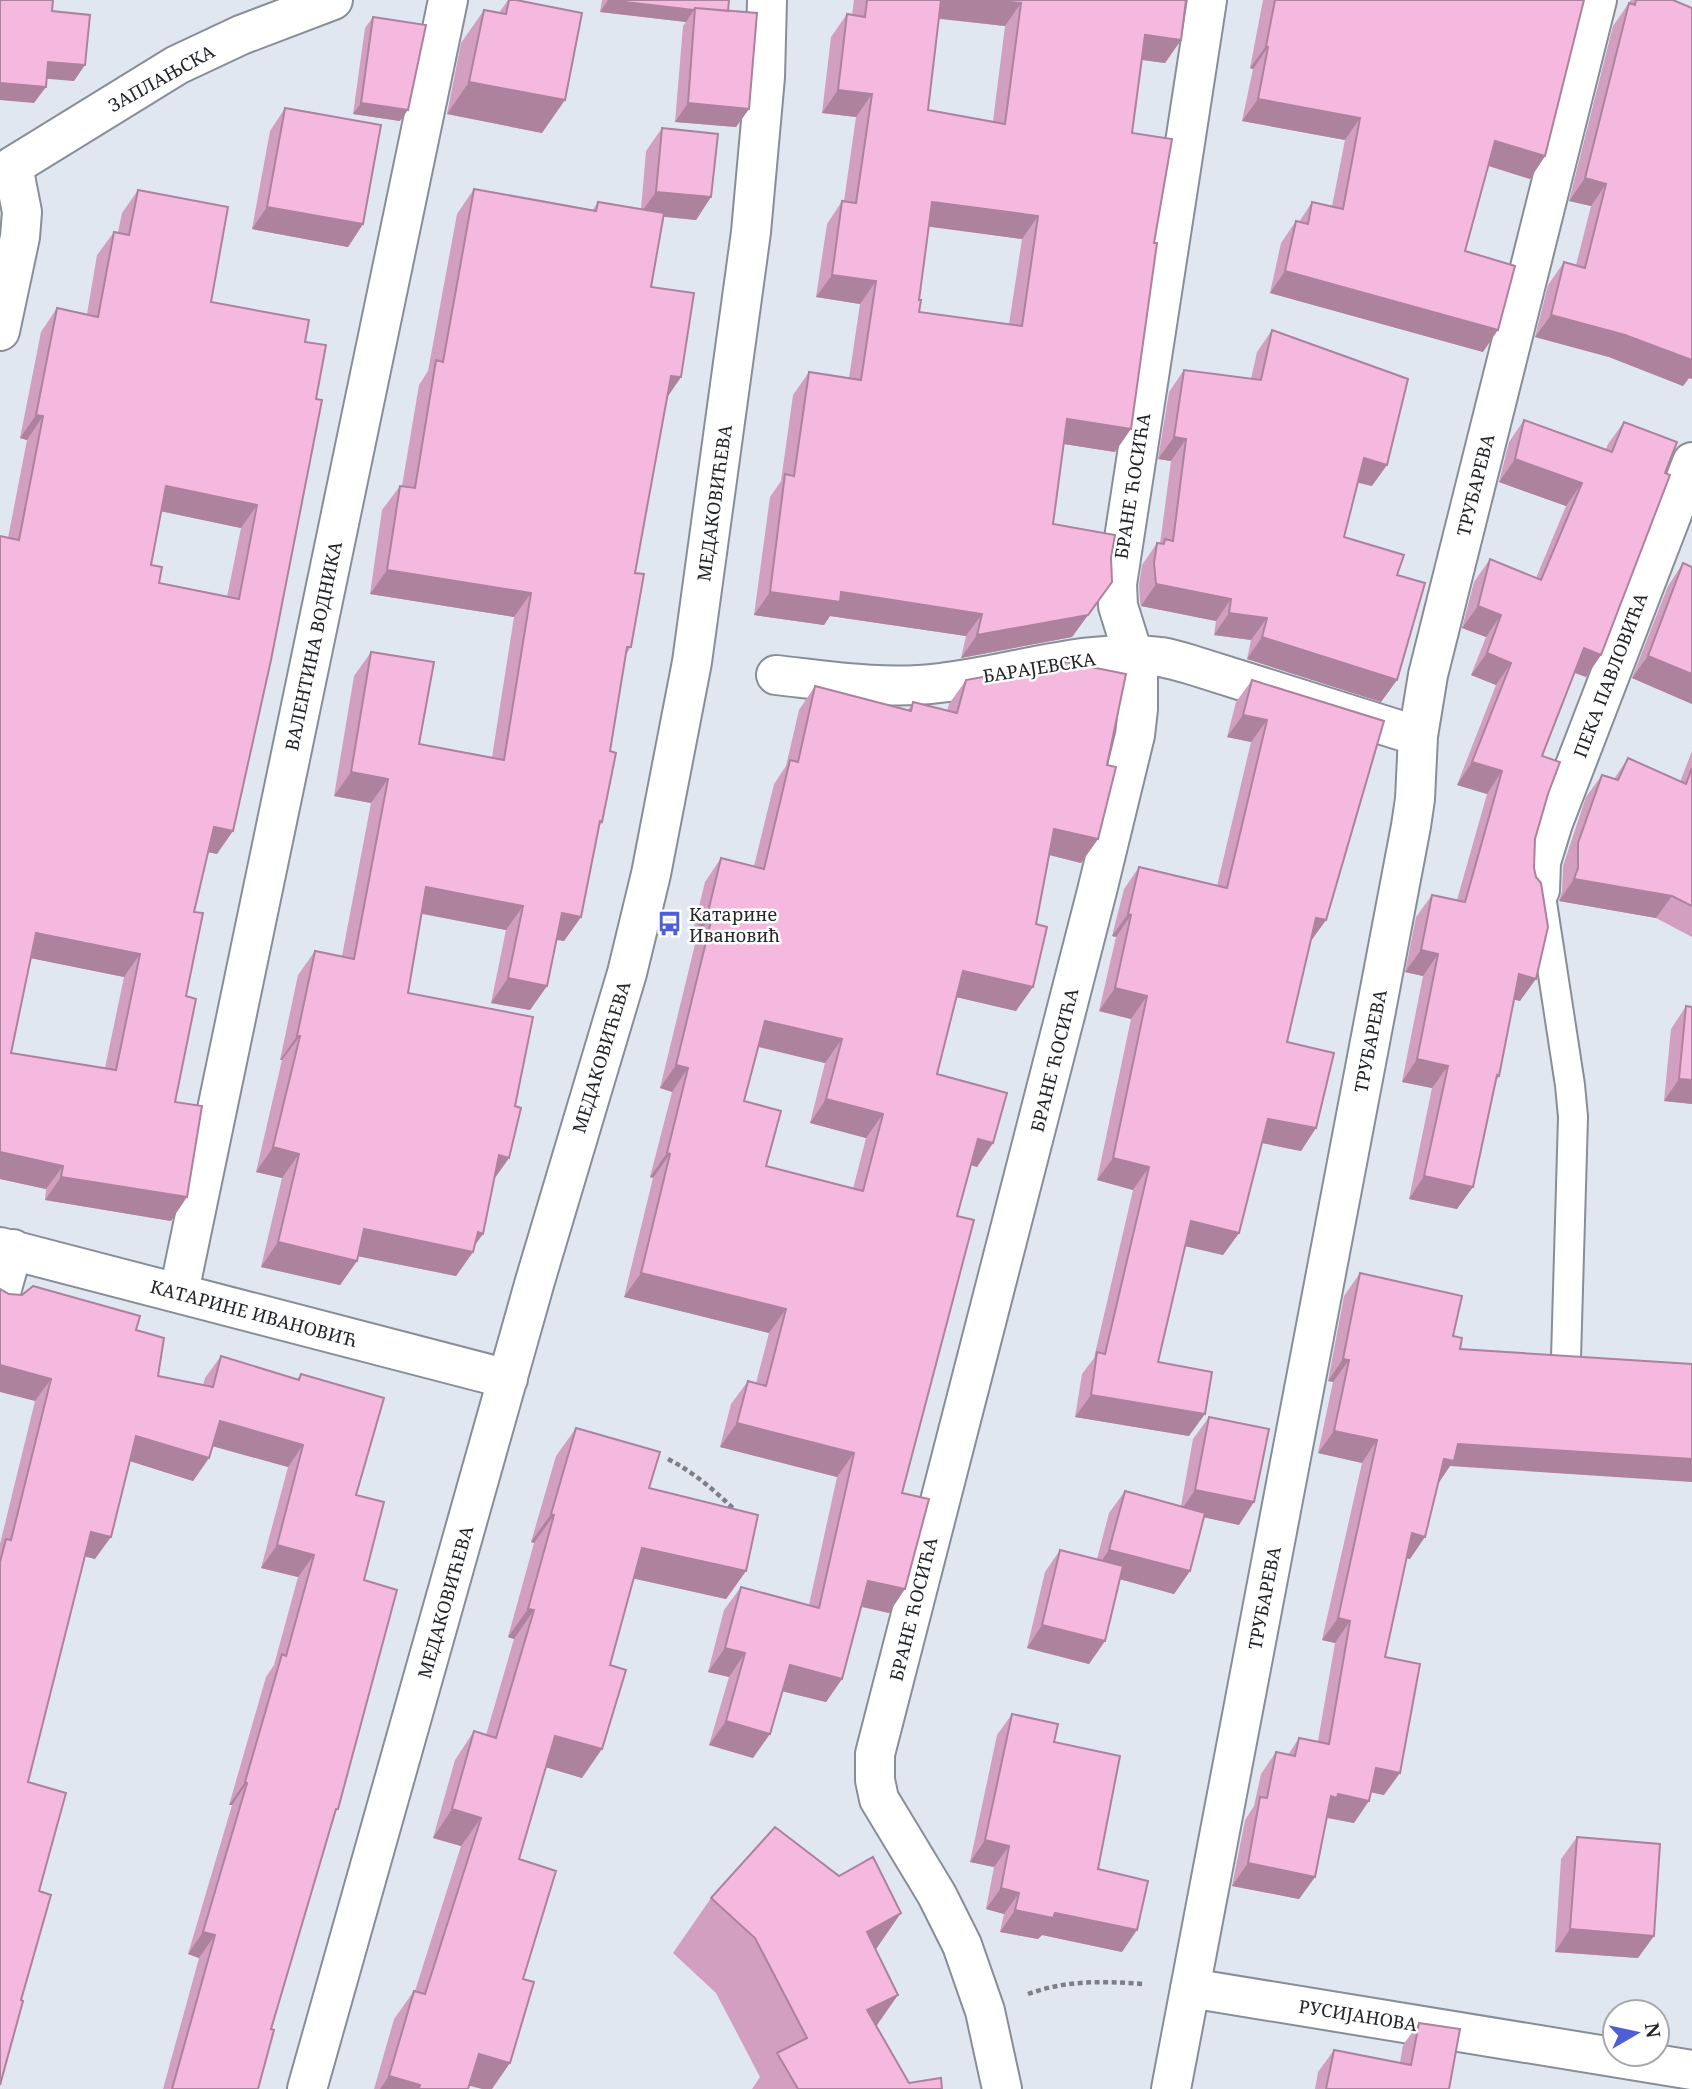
<svg xmlns="http://www.w3.org/2000/svg" width="1692" height="2089" viewBox="0 0 1692 2089" font-family="'Noto Serif',serif">
<style>
.lines{fill:none;stroke-linecap:round;stroke-linejoin:round}
.service-casing{stroke:#888e97;stroke-width:32}
.minor-casing{stroke:#888e97;stroke-width:42}
.secondary-casing{stroke:#888e97;stroke-width:42}
.path{stroke:#7c8086;stroke-width:4.5;stroke-dasharray:5 3.5;stroke-linecap:butt}
.service{stroke:#fff;stroke-width:28}
.minor{stroke:#fff;stroke-width:38}
.secondary{stroke:#fff;stroke-width:38}
.wall{fill:#d39fc0;fill-rule:evenodd}
.shaded-wall{fill:#ac829c}
.building{fill:#f5b9df;stroke:#ac829c;stroke-width:2;fill-rule:evenodd}
.labels{text-anchor:middle;dominant-baseline:central;stroke-width:5;stroke-linejoin:round;paint-order:stroke}
.street-label{font-size:18px;fill:#232629;stroke:#fff}
.poi-label{font-size:18px;fill:#232629;stroke:#fff;text-anchor:start}
</style>
<rect width="100%" height="100%" fill="#e1e7f1"/>
<g class="lines">
<defs>
<path id="service" d="M1541,896l29,189 3,32 -7,241"/>
<path id="minor" d="M0,331l20,-94 2,-25 -9,-46
M776,675c54,6 109,15 164,8 74,-8 146,-36 221,-26 11,2 21,5 31,8l226,71
M1540,890l1,-28 12,-39 139,-361
M0,1247l508,132
M179,1292l269,-1292
M0,1296l13,-47
M1190,1988l502,82
M307,2089l228,-808 92,-308 24,-99 41,-212 59,-430 14,-155 2,-77
M1002,2089l-17,-78 -23,-66 -25,-50 -58,-96 -4,-19v-26l222,-863 38,-156 3,-26v-39l-20,-64 -1,-22 90,-584
M1171,2089l240,-1263 4,-27 3,-63 10,-61 169,-675"/>
<path id="secondary" d="M0,176l13,-10 164,-101 64,-30 92,-35"/>
</defs>
<use href="#service" class="service-casing"/>
<use href="#minor" class="minor-casing"/>
<use href="#secondary" class="secondary-casing"/>
<path class="path" d="M668,1459c27,14 47,32 69,53
M1028,1994c38,-14 75,-13 115,-10"/>
<use href="#service" class="service"/>
<use href="#minor" class="minor"/>
<use href="#secondary" class="secondary"/>
</g>
<path class="wall" d="M508,0h8l26,133 -95,-19 14,-71 23,-33 15,3z
M602,0h127l-1,11 21,98 -13,18 -61,-5 8,-96 3,-4 -86,-10z
M854,0h332l-5,40 -16,23 -24,-3 -9,73 -17,319 -51,-8 -11,80 58,34 1,24 -40,55 -111,21 5,-22 -136,-20 -6,9 -70,-10 16,-118 11,-16 12,-86 16,-23 40,6 11,-74 -44,-7 11,-73 15,-23h2l12,-84 -34,-4 9,-76 16,-23 5,1zM939,19l66,7 -12,95 -65,-11zM929,226l93,13 -13,85 -90,-12v-12z
M1263,0h321l-39,156 -15,23 -42,-13 -23,85 18,101 -213,-59 11,-50 15,-22 3,1 13,-20 20,4 13,-66 -103,-19 11,-52 -3,-1z
M1631,0h42l19,8v371l-3,-1 -6,8 -74,-29 -74,-20 13,-52 16,-23 12,3 15,-59 -22,-5 44,-175z
M373,17l27,104 -47,-7 12,-86z
M285,108l78,116 -15,23 -96,-18 18,-98z
M662,128l49,69 -15,23 -32,-3 -13,70 30,90 -14,20 -32,176 -4,74 -5,8 -16,96 -8,71 -3,5 -18,90 -17,24 -8,-1 -9,46 -17,24 -39,-7 15,-73 -84,-16 -14,79 107,113 -6,52 -15,21 -21,73 -17,24 -98,-20 -1,5 -17,24 -79,-18 21,-89 -26,-6 26,-112h-2l18,-85 17,-24 27,5 29,-153 -37,-7 20,-120 17,-24 48,92 73,13 22,-140 -144,-23 12,-84 18,-24h2l17,-101 9,-14 29,-157 17,-25 118,22 6,-9 43,7 5,-58z
M138,190l73,112 98,18 -92,534 -9,-2 -14,60 -19,190 -4,119 -126,-21 1,-11 -46,-10v-643l8,2 19,-98 -7,-2 21,-106 16,-24 30,6 10,-59 17,-23h4l4,-19zM161,511l80,17 -14,69 -68,-14 -8,-18zM31,958l93,19 -19,91 -94,-15z
M1272,330l100,156 -14,-3 -14,54 53,38v105l-16,22 -134,-43 4,-19 -37,-5 2,-14 -75,-15 -1,-4 -1,-17 3,-20 15,-22 3,1 11,-83 -13,-2 11,-67 15,-22 67,9 6,-27z
M1524,420l82,29 2,-5 16,-22 41,51 -64,182 -15,22 -12,-4 -32,83 6,38 -13,45 -15,162 -6,-2 -15,77 -3,5 -39,128 -48,-10 23,-111 -30,-6 21,-106 -18,-4 11,-55 16,-22 25,5 30,-106 -30,-9 39,-100 -25,-10 15,-38 -24,-9 12,-46 16,-23 46,19 30,-72 -67,-24 10,-40z
M1683,563l9,4v137l-60,-26 36,-92z
M966,680l141,85 -9,74 -17,24 -32,-8 -33,156 -59,-14 -20,77 56,69 -16,24 -6,-2 -14,51 -55,277 -13,120 -28,-6 -19,72 -16,23 -44,-11 -29,67 -44,-13 20,-68 -21,-5 16,-62 17,-23 68,18 28,-128 -117,-30 11,-43 17,-23 8,2 13,-50 -145,-36 29,-119 -3,-1 22,-85 -12,-4 37,-152 -5,-1 13,-53 16,-24 33,8 20,-82 12,-18 13,-56 16,-24 93,24 5,-8 34,9 2,-7zM758,1047l67,16 -15,60 56,15 -13,51 -87,-23 -22,-65z
M1252,680l132,41 -58,199 -15,21 -24,101 29,86 -15,23 -39,-8 -23,90 -16,22 -38,-9 -27,116 31,74 -114,-19 7,-43 12,-16 39,-168 -36,-10 34,-161 -32,-8 17,-74 -4,-1 12,-47 15,-22 78,19 34,-144 -24,-5 9,-35z
M1692,751v186l-36,-19 -97,-17 3,-10 1,-25 23,-69 16,-22 12,4 14,-21 52,24z
M1686,1006l6,1v97l-28,-3 7,-72z
M1360,1273l93,63 7,13 -10,117 -12,17 -28,76 -4,-1 -21,99 -1,138 -13,-3 -17,31 -28,-5 -11,59 -16,22 -67,-13 13,-66 9,-14 7,-32 15,-22 12,3 11,-17 19,3 17,-98 -13,-3 40,-177 -44,-10 15,-71 -5,-1 16,-85z
M9,1294l127,36 22,46 45,9 2,-7 16,-22 76,23 4,-5 55,121 8,85 -26,229 -4,5 -63,215 -13,60h-95l36,-131 -11,-4 44,-149h-3l37,-128 8,-12 24,-88 -37,-9 27,-101 -76,-21 -3,12 -16,23 -63,-20 -35,98 -10,-3 -57,226 11,109 -18,109 -21,85v-541l35,-143z
M1209,1417l30,108 -35,-8 -14,54 -16,23 -55,-15 -14,62 -16,23 -62,-16 18,-76 15,-22 37,9 12,-46 16,-22 56,15 12,-67z
M576,1428l170,143 -20,28 -92,-21 -24,87 -28,113 -36,-11 -27,92 -51,230h-94l20,-70 20,-28h1l46,-145 -28,-8 22,-78 19,-29 12,4 28,-96 -6,-2 26,-94 -3,-1 25,-86z
M1012,1714l42,28 44,127 24,83 -80,-17 -4,4 -38,-7 4,-18 -18,-5 8,-42 -24,-5 27,-127z
M1577,1837l61,121 -83,-6 6,-93z
M711,1898l165,52v76l33,57 33,6h-190l8,-12 -44,-84 -43,-40z
M1419,2023l30,66h-134l3,-17 16,-22 66,13 3,-18z"/>
<path class="shaded-wall" d="M608,0l86,10 -8,12 -86,-10z
M938,0h52l31,3 -16,23 -79,-9z
M1145,35l36,5 -16,23 -36,-5z
M1266,46l2,1 -15,22 -3,-1z
M48,62l37,3 -11,16 -37,-3z
M469,82l96,18 -23,33 -95,-19z
M0,83l46,4 -12,16 -34,-3z
M838,90l34,4 -16,23 -34,-4z
M1258,99l102,19 -15,22 -103,-19z
M361,103l47,7 -8,11 -47,-7z
M688,103l61,6 -13,18 -61,-5z
M1495,141l50,15 -15,23 -50,-16z
M1585,178l21,6 -15,22 -22,-5z
M656,192l55,5 -15,23 -56,-6z
M932,202l106,14 -16,23 -106,-14z
M267,207l96,17 -15,23 -96,-18z
M1285,271l213,59 -15,22 -213,-59z
M832,275l44,6 -16,23 -44,-7z
M1551,315l74,20 67,25v19l-3,-1 -6,8 -74,-29 -74,-20z
M671,376l10,1 -17,25z
M36,415l7,1 -16,24 -7,-2z
M1067,419l64,10 -16,23 -64,-10z
M1174,437l12,2 -15,22 -13,-2z
M1364,458l23,7 -15,21 -23,-6z
M1515,459l67,24 -16,23 -67,-24z
M166,486l91,19 -16,23 -91,-19z
M387,570l144,23 -17,24 -144,-23z
M1112,582l-40,55 -111,21 16,-23z
M1156,584l75,15 -15,22 -75,-15z
M770,592h71l141,22 -16,22 -136,-20 -6,9 -70,-10z
M1478,606l23,9 -15,22 -24,-9z
M1229,613l38,5 -16,22 -37,-5z
M1262,637l135,43 -16,22 -134,-43z
M1584,648l17,7 -15,22 -18,-7z
M1487,653l24,10 -15,22 -25,-10z
M1648,656l44,18v30l-60,-26z
M1243,715l24,5 -16,22 -24,-5z
M1472,762l30,9 -15,23 -30,-9z
M351,772l37,7 -17,24 -37,-7z
M214,827l19,4 -16,23 -20,-4z
M1054,829l44,10 -17,24 -43,-11z
M1574,879l98,17 -16,22 -97,-17z
M426,887l97,19 -17,24 -97,-19z
M708,912l5,1 -16,23 -5,-1z
M562,913l19,4 -17,24 -20,-4z
M1128,914l3,1 -15,22 -4,-1z
M1316,918l10,2 -16,22z
M36,933l104,21 -16,23 -104,-21z
M1421,950l17,4 -15,22 -18,-4z
M963,971l70,16 -17,24 -69,-16z
M1519,974l17,5 -16,22 -17,-4z
M508,978l39,8 -17,24 -39,-7z
M1115,988l32,8 -16,23 -32,-8z
M765,1021l77,18 -17,24 -77,-19z
M297,1036h3l-18,24h-2z
M1417,1059l31,7 -16,22 -30,-6z
M676,1065l12,3 -16,24 -12,-4z
M1679,1079l13,1v24l-28,-3z
M826,1099l57,15 -17,24 -56,-15z
M1268,1119l48,9 -15,23 -49,-10z
M978,1139l15,4 -16,24 -16,-5z
M273,1147l26,7 -17,24 -26,-6z
M0,1152l63,14 -17,23 -46,-10z
M667,1153l3,1 -17,24 -3,-1z
M499,1155l10,3 -17,24z
M1113,1158l36,9 -16,23 -36,-10z
M1424,1176l49,11 -16,22 -48,-10z
M61,1177l126,20 -16,24 -126,-21z
M1191,1221l48,12 -16,22 -47,-11z
M364,1229l114,3 5,2 -13,18h3l-17,24 -109,-22z
M278,1242l79,19 -17,24 -79,-18z
M641,1273l145,36 -17,24 -145,-36z
M1343,1359l6,1 -16,22 -5,-1z
M0,1365l51,14 -16,22 -35,-9z
M1091,1395l114,19 -16,22 -114,-19z
M220,1421l83,24 -15,22 -83,-23z
M737,1423l117,30 -17,24 -117,-30z
M1334,1431l43,9 -15,23 -44,-10z
M136,1436l73,22 -16,23 -73,-23z
M1458,1444l234,15v23l-242,-16 -12,18 6,-25z
M1195,1490l59,12 -15,23 -59,-13z
M551,1514l3,1 -20,28 -3,-1z
M91,1532l20,5 -16,22 -20,-5z
M1412,1533l13,4 -15,22 -14,-3z
M277,1545l37,10 -16,22 -37,-9z
M642,1548l104,23 -20,28 -104,-23z
M1109,1550l81,21 -16,23 -80,-22z
M868,1581l37,8 -16,24 -38,-9z
M528,1609l6,1 -20,29 -6,-2z
M1338,1618l12,3 -15,22 -13,-3z
M1042,1625l63,16 -16,23 -62,-16z
M725,1648l20,5 -16,24 -21,-5z
M790,1665l52,14 -16,23 -53,-13z
M726,1721l44,13 -17,24 -44,-13z
M555,1736l47,13 -20,29 -47,-14z
M1376,1768l24,5 -16,22 -24,-5z
M245,1782l2,1 -15,22h-3z
M1338,1794l31,7 -15,22 -30,-6 7,-21z
M452,1809l29,9 -20,28 -28,-8z
M985,1840l24,6 -15,21 -24,-5z
M1248,1863l67,14 -16,22 -67,-13z
M1001,1888l18,5 -15,21 -18,-5z
M1015,1910l40,3 82,17 -15,22 -80,-17 -4,4 -38,-7z
M901,1913l-38,55 4,-36z
M1570,1929l84,7 -16,22 -83,-6z
M203,1932l12,3 -16,23 -11,-4z
M898,1995l-39,56 8,-41z
M479,2054l31,9 -18,26h-10l-23,-6z
M389,2076l31,9 -2,4h-38z"/>
<path class="building" d="M0,0h53l-1,11 38,4 -5,50 -37,-3 -2,25 -46,-4z
M509,0h7l66,13 -17,87 -96,-18 15,-72 22,4z
M608,0h121l-1,11 -33,-3 -1,2z
M867,0h74l-13,110 77,14 16,-121 -31,-3h196l-5,40 -36,-5 -13,98 40,6 -18,104h3l-26,186 -64,-10 -14,105 62,11 -4,23 1,24 -24,33 -111,20 5,-21 -141,-22 -1,10 -70,-10 15,-118 9,2 15,-104 52,8 15,-99 -44,-6 10,-74 14,2 16,-109 -34,-4 9,-76 18,3zM932,202l106,14 -16,110 -103,-14 2,-12h-2z
M1275,0h309l-39,156 -50,-15 -30,110 50,15 -17,64 -213,-59 11,-50 12,3 4,-22 31,7 17,-91 -102,-19 10,-52 -2,-1z
M1636,0h37l19,8v352l-67,-25 -74,-20 13,-53 21,6 21,-84 -21,-6 44,-175 6,2z
M695,8l62,5 -8,96 -61,-6z
M373,17l53,8 -18,85 -47,-7z
M285,108l96,17 -18,99 -96,-17z
M662,128l56,6 -7,63 -55,-5z
M474,189l122,22 2,-9 66,11 -13,74 43,6 -13,84 -10,-1 -36,197 9,1 -13,73h-4l-17,104 6,2 -14,69 -2,-1 -19,96 -19,-4 -15,73 -39,-8 15,-72 -97,-19 -18,106 125,24 -18,89 6,2 -12,50 -10,-3 -16,79 -5,-2 -5,20 -109,-23 -7,32 -79,-19 21,-88 -26,-7 27,-111h-3l18,-85 39,8 34,-180 -37,-7 20,-120 63,10 -15,82 85,16 27,-167 -144,-23 13,-84 15,2 21,-128 7,2z
M138,190l90,17 -17,95 98,18 -4,22 21,3 -10,54 6,1 -51,260 -38,171 -19,-4 -20,85 9,1 -17,83 10,3 -21,103 27,4 -15,91 -126,-20 2,-11 -63,-14v-616l19,4 24,-124 -7,-1 21,-107 41,9 16,-85 15,3zM166,486l91,19 -18,94 -80,-16 3,-16 -11,-2zM36,933l104,21 -24,116 -105,-17z
M1272,330l136,49 -21,86 -23,-7 -20,79 60,18 -7,20 28,8 -28,97 -135,-43 5,-19 -38,-5 2,-14 -75,-15 -2,-21 3,-20 7,1 1,-5 8,2 13,-102 -12,-2 10,-67 77,10z
M1524,420l88,32 12,-30 53,20 -12,31 5,2 -69,180 -17,-7 -42,108 18,6 -12,32 -13,45 -1,29 2,9 5,6 7,44 -12,52 -17,-5 -20,102 -2,-1 -24,112 -49,-11 24,-110 -31,-7 21,-105 -17,-4 11,-55 33,7 37,-131 -30,-9 39,-99 -24,-10 14,-38 -23,-9 12,-47 51,21 41,-97 -67,-24z
M1683,563l9,4v107l-44,-18z
M1066,662l60,12 -19,91 9,2 -18,72 -44,-10 -18,95 11,3 -14,60 -70,-16 -26,103 70,19 -14,50 -15,-4 -21,77 17,4 -72,273 27,6 -24,90 -37,-8 -26,98 -52,-14 -20,69 -44,-13 19,-68 -20,-5 16,-61 78,21 35,-155 -117,-30 11,-42 18,5 20,-77 -145,-36 29,-119 -3,-1 21,-85 -12,-3 37,-152 -5,-1 13,-54 43,11 26,-109 8,2 17,-76 96,25 2,-9 44,11 9,-33zM765,1021l77,18 -16,60 57,15 -20,77 -97,-25 15,-55 -37,-10z
M1252,680l132,41 -58,199 -10,-2 -29,124 47,11 -18,75 -48,-9 -29,114 -48,-12 -33,141 54,10 -7,42 -114,-19 6,-43 8,2 44,-187 -36,-9 34,-162 -32,-8 16,-73 -3,-1 11,-47 88,21 40,-168 -24,-5z
M1628,758l58,26 6,-16v138l-20,-10 -98,-17 4,-11v-25l24,-68 16,5z
M1686,1006l6,1v73l-13,-1z
M1360,1273l102,23 -9,40 9,2 -2,11 232,15v95l-234,-15 -4,17 -10,-2 -19,78 -13,-4 -27,124 35,7 -20,109 -24,-5 -7,33 -31,-7 -1,4 -6,-2 -16,81 -67,-14 12,-66 7,1 9,-46 19,4 4,-18 30,6 21,-123 -12,-3 39,-178 -43,-9 15,-71 -6,-1z
M33,1286l107,30 -4,14 28,8 -6,38 55,11 8,-31 78,24 2,-6 83,24 -28,97 28,7 -20,78 33,10 -59,219h-2l-65,220 3,1 -16,59h-86l43,-154 -12,-3 44,-149 -2,-1 37,-128 4,2 28,-101 -37,-10 26,-100 -83,-24 -11,37 -73,-22 -25,101 -20,-5 -63,250 38,11 -27,98 12,4 -30,105 2,1 -23,84v-523l6,-23 5,1 40,-161 -51,-14v-76l9,5 13,1z
M1209,1417l60,12 -15,73 -59,-12z
M576,1428l84,24 -11,36 109,27 -12,56 -104,-23 -32,117 16,5 -24,79 -47,-13 -36,123 37,12 -33,108 11,3 -24,81 -31,-9 -11,35h-49l1,-4 -31,-9 25,-85 11,3 56,-176 -29,-9 22,-78 22,7 38,-128 -6,-1 26,-94 -3,-1z
M1125,1491l80,22 -15,58 -81,-21z
M1060,1550l63,16 -18,75 -63,-16z
M1012,1714l46,10 -4,18 66,14 -22,113 50,12 -11,49 -82,-17 -2,5 -38,-8 4,-17 -18,-5 8,-42 -24,-6z
M775,1827l64,49 34,-19 28,56 -34,19 31,63 -31,15 42,73 32,-5 1,11h-144l-21,-36 30,-15 -52,-100 -44,-40z
M1577,1837l83,7 -6,92 -84,-7z
M1419,2023l41,6 -11,60h-123l8,-39 77,15z"/>
<defs>
<symbol id="bus-bare" viewBox="-9 -9 18 18"><path d="M-5-6H5V4H4V6H2V4H-2V6H-4V4H-5ZM-3.5-4V0h7V-4ZM-3.5 1.2v1.5H-2V1.2ZM2 1.2v1.5H3.5V1.2Z" fill="#4e5ed4" stroke="#fff" stroke-width="2.5" paint-order="stroke"/></symbol>
</defs>
<g fill-rule="evenodd">
<use href="#bus-bare" x="652" y="906" width="35" height="35"/>
</g>
<g class="labels">
<g class="street-label">
<text transform="translate(161 78) rotate(-29)">ЗАПЛАЊСКА</text>
<text transform="translate(1475 485) rotate(-76)">ТРУБАРЕВА</text>
<text transform="translate(1132 486) rotate(-81)">БРАНЕ ЋОСИЋА</text>
<text transform="translate(714 503) rotate(-82)">МЕДАКОВИЋЕВА</text>
<text transform="translate(313 646) rotate(-78)">ВАЛЕНТИНА ВОДНИКА</text>
<text transform="translate(1039 667) rotate(-9)">БАРАЈЕВСКА</text>
<text transform="translate(1610 675) rotate(-69)">ПЕКА ПАВЛОВИЋА</text>
<text transform="translate(1370 1041) rotate(-79)">ТРУБАРЕВА</text>
<text transform="translate(601 1057) rotate(-73)">МЕДАКОВИЋЕВА</text>
<text transform="translate(1054 1060) rotate(-76)">БРАНЕ ЋОСИЋА</text>
<text transform="translate(254 1313) rotate(15)">КАТАРИНЕ ИВАНОВИЋ</text>
<text transform="translate(1264 1598) rotate(-79)">ТРУБАРЕВА</text>
<text transform="translate(445 1602) rotate(-74)">МЕДАКОВИЋЕВА</text>
<text transform="translate(913 1609) rotate(-76)">БРАНЕ ЋОСИЋА</text>
<text transform="translate(1358 2015) rotate(9)">РУСИЈАНОВА</text>
</g>
<g class="poi-label">
<text x="689" y="914">Катарине<tspan x="689" dy="21">Ивановић</tspan></text>
</g>
</g>
<g transform="translate(1636 2033) rotate(81)"><circle r="33" fill="#ffffff" stroke="#a7a8a9" stroke-width="2"/>
<path d="M0-5L12 26L0 18L-12 26Z" fill="#4e5ed4"/>
<text y="-10" font-size="19" font-weight="bold" text-anchor="middle" fill="#232629">N</text>
</g>
</svg>
